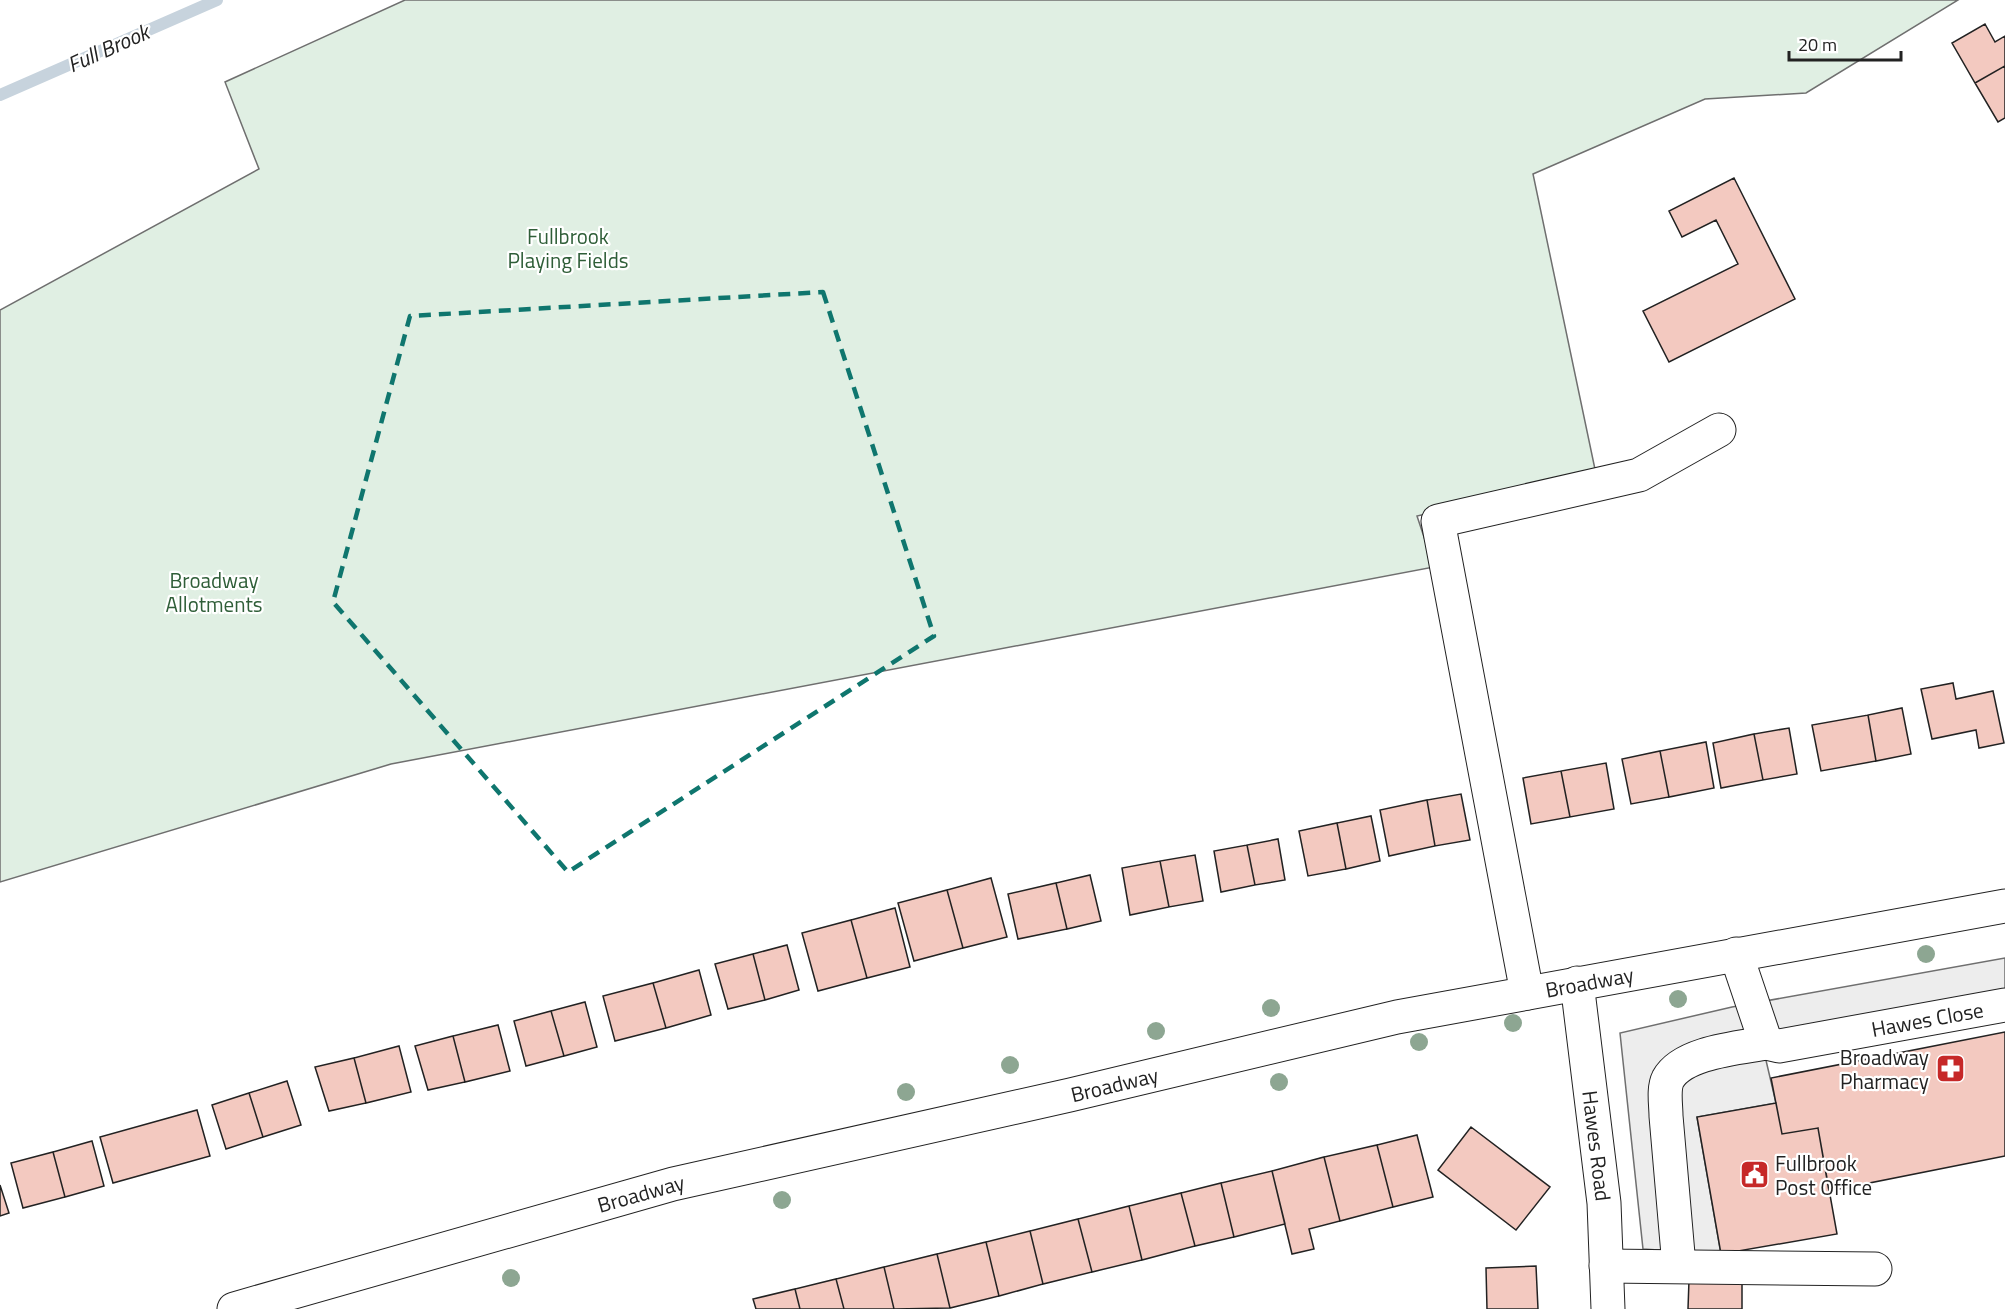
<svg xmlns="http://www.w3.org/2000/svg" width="2005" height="1309" viewBox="0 0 2005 1309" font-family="'Titillium Web',sans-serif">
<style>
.green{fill:#e0efe3;stroke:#6f6f6f;stroke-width:1.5}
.parking{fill:#ededed;stroke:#6f6f6f;stroke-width:1.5}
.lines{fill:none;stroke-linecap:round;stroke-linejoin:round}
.stream{stroke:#c7d3dd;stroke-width:12}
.building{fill:#f3c9c0;stroke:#222;stroke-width:1.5}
.minor-casing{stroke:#222;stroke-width:35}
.highway-casing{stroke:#222;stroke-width:35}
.minor{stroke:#fff;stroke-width:33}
.highway{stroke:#fff;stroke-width:33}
.tree{fill:#8da692}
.marked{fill:none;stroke:#0f766e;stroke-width:4.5;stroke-dasharray:12 8;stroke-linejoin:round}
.labels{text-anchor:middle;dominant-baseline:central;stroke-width:4.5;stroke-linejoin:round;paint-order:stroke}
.park-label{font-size:21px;fill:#2f5e38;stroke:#fff}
.street-label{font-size:21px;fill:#222;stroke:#fff}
.poi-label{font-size:21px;fill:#222;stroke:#fff;text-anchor:end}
.water-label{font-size:22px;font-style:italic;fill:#222;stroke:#fff}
</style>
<rect width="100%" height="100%" fill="#fff"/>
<path class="green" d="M405,0h1553l-152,93 -101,6 -172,75 63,300 -179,42 17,51 -1043,197 -391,118v-572l259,-141 -34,-87z"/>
<path class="parking" d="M2005,958v38l-244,43 15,64 -79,14 24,137 -78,-5 -23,-216 112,-26z"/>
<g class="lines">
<path class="stream" d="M0,95l217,-95"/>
</g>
<path class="building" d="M1985,24l10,18 10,-6v30l-30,17 -23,-40z
M2005,66v52l-7,4 -23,-39z
M1734,178l61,121 -126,63 -26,-51 95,-47 -22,-44 -34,17 -13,-26z
M1953,683l3,16 37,-8 11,52 -25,5 -3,-18 -44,9 -11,-50z
M1902,708l9,46 -35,7 -8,-46z
M1868,715l8,46 -55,10 -9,-46z
M1789,728l8,46 -34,6 -9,-46z
M1754,734l9,46 -42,8 -8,-45z
M1706,742l8,46 -45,9 -9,-46z
M1660,751l9,46 -38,7 -9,-45z
M1606,763l8,46 -44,8 -9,-46z
M1561,771l9,46 -39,7 -8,-46z
M1461,794l9,46 -35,6 -8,-46z
M1427,800l8,46 -46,10 -9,-46z
M1371,816l9,45 -34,8 -9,-46z
M1337,823l9,46 -38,7 -9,-45z
M1278,839l7,41 -30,5 -8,-40z
M1247,845l8,40 -34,7 -7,-41z
M1195,855l8,46 -34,6 -9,-46z
M1160,861l9,46 -39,8 -8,-47z
M1090,875l11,46 -34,8 -11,-46z
M991,878l16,59 -44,11 -16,-58z
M1056,883l11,46 -49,10 -10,-45z
M947,890l16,58 -49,13 -16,-58z
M895,908l15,59 -43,11 -16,-58z
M851,920l16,58 -49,13 -16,-58z
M787,945l12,45 -34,10 -12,-46z
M753,954l12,46 -37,9 -13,-45z
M699,970l12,45 -45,13 -13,-45z
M653,983l13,45 -51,13 -12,-45z
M585,1002l12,45 -33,9 -13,-45z
M551,1011l13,45 -38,10 -12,-45z
M498,1025l12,46 -45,11 -12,-46z
M2005,1032v124l-176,35 -11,-63 -36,6 -11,-56z
M453,1036l12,46 -37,8 -13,-44z
M399,1046l12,46 -45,11 -12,-45z
M354,1058l12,45 -37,8 -14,-44z
M287,1081l14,44 -38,12 -14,-44z
M249,1093l14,44 -37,12 -14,-44z
M1776,1103l6,31 36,-6 19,106 -116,20 -24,-137z
M197,1110l13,46 -97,27 -13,-46z
M1471,1127l79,60 -34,43 -78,-60z
M1417,1135l16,62 -40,10 -16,-62z
M92,1141l12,45 -39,11 -12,-45z
M1377,1145l16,62 -53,14 -16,-64z
M53,1152l12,45 -42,11 -12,-45z
M1324,1157l16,64 -31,8 5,20 -22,5 -20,-83z
M1272,1171l13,53 -51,13 -13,-54z
M1221,1183l13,54 -39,9 -14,-53z
M0,1185l9,28 -9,3z
M1181,1193l14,53 -53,14 -13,-54z
M1129,1206l13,54 -50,12 -14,-53z
M1078,1219l14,53 -49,12 -13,-53z
M1030,1231l13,53 -44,12 -13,-54z
M986,1242l13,54 -49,12 -13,-54z
M937,1254l13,54 -56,1 -10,-42z
M1536,1266l2,43h-51l-1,-41z
M884,1267l10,42h-50l-8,-30z
M836,1279l8,30h-44l-5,-20z
M1689,1280l53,2v27h-54z
M795,1289l5,20h-44l-3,-10z"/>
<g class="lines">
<defs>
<g id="minor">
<path id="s1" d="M1736,954l30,89 13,3 226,-41"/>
<path id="s2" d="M1577,983l27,220 4,106"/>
<path d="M1527,993l-89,-472 201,-46 80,-45"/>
<path d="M1606,1266l269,3"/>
<path d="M1679,1266l-13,-150c0,-11 -3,-27 2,-37 15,-27 71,-31 98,-36"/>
</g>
<g id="highway">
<path id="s3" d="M234,1309l439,-125 397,-89 327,-78 608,-111"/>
</g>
</defs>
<use href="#minor" class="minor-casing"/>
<use href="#highway" class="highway-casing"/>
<use href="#minor" class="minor"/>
<use href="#highway" class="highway"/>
</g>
<g class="tree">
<circle cx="1926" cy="954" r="9"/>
<circle cx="1678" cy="999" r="9"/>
<circle cx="1271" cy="1008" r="9"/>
<circle cx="1513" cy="1023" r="9"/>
<circle cx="1156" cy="1031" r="9"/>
<circle cx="1419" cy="1042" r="9"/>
<circle cx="1010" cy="1065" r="9"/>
<circle cx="1279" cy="1082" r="9"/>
<circle cx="906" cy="1092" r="9"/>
<circle cx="782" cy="1200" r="9"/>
<circle cx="511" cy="1278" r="9"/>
</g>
<path class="marked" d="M823,292l111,344 -366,236 -235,-270 77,-286z"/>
<defs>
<symbol id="pharmacy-square" viewBox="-11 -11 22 22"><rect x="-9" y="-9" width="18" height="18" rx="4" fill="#c62828" stroke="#fff"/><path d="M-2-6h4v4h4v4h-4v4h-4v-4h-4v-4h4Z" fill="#fff"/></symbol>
<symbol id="civic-square" viewBox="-11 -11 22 22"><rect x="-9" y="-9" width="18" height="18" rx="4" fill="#c62828" stroke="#fff"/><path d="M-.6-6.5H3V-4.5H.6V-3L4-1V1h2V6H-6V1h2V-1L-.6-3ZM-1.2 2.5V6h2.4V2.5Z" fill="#fff"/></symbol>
</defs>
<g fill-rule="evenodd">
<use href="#pharmacy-square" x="1934" y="1052" width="33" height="33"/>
<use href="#civic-square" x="1738" y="1158" width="33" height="33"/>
</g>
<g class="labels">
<g class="park-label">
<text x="568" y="236">Fullbrook<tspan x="568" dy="24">Playing Fields</tspan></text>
<text x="214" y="580">Broadway<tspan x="214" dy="24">Allotments</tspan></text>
</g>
<g class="street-label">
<text stroke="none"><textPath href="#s3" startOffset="1395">Broadway</textPath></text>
<text stroke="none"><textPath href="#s1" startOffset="258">Hawes Close</textPath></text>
<text stroke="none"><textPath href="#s3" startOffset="909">Broadway</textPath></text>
<text stroke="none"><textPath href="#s2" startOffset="164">Hawes Road</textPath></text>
<text stroke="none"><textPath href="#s3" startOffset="423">Broadway</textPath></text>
</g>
<g class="poi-label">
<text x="1929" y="1057">Broadway<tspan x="1929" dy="24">Pharmacy</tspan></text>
<text x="1775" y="1163" text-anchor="start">Fullbrook<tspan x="1775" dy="24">Post Office</tspan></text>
</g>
<g class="water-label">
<text transform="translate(108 48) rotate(-24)">Full Brook</text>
</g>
</g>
<path d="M1789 51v9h112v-9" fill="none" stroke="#222222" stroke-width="3"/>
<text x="1798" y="51" font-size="18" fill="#222222" stroke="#ffffff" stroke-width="4.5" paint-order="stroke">20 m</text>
</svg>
